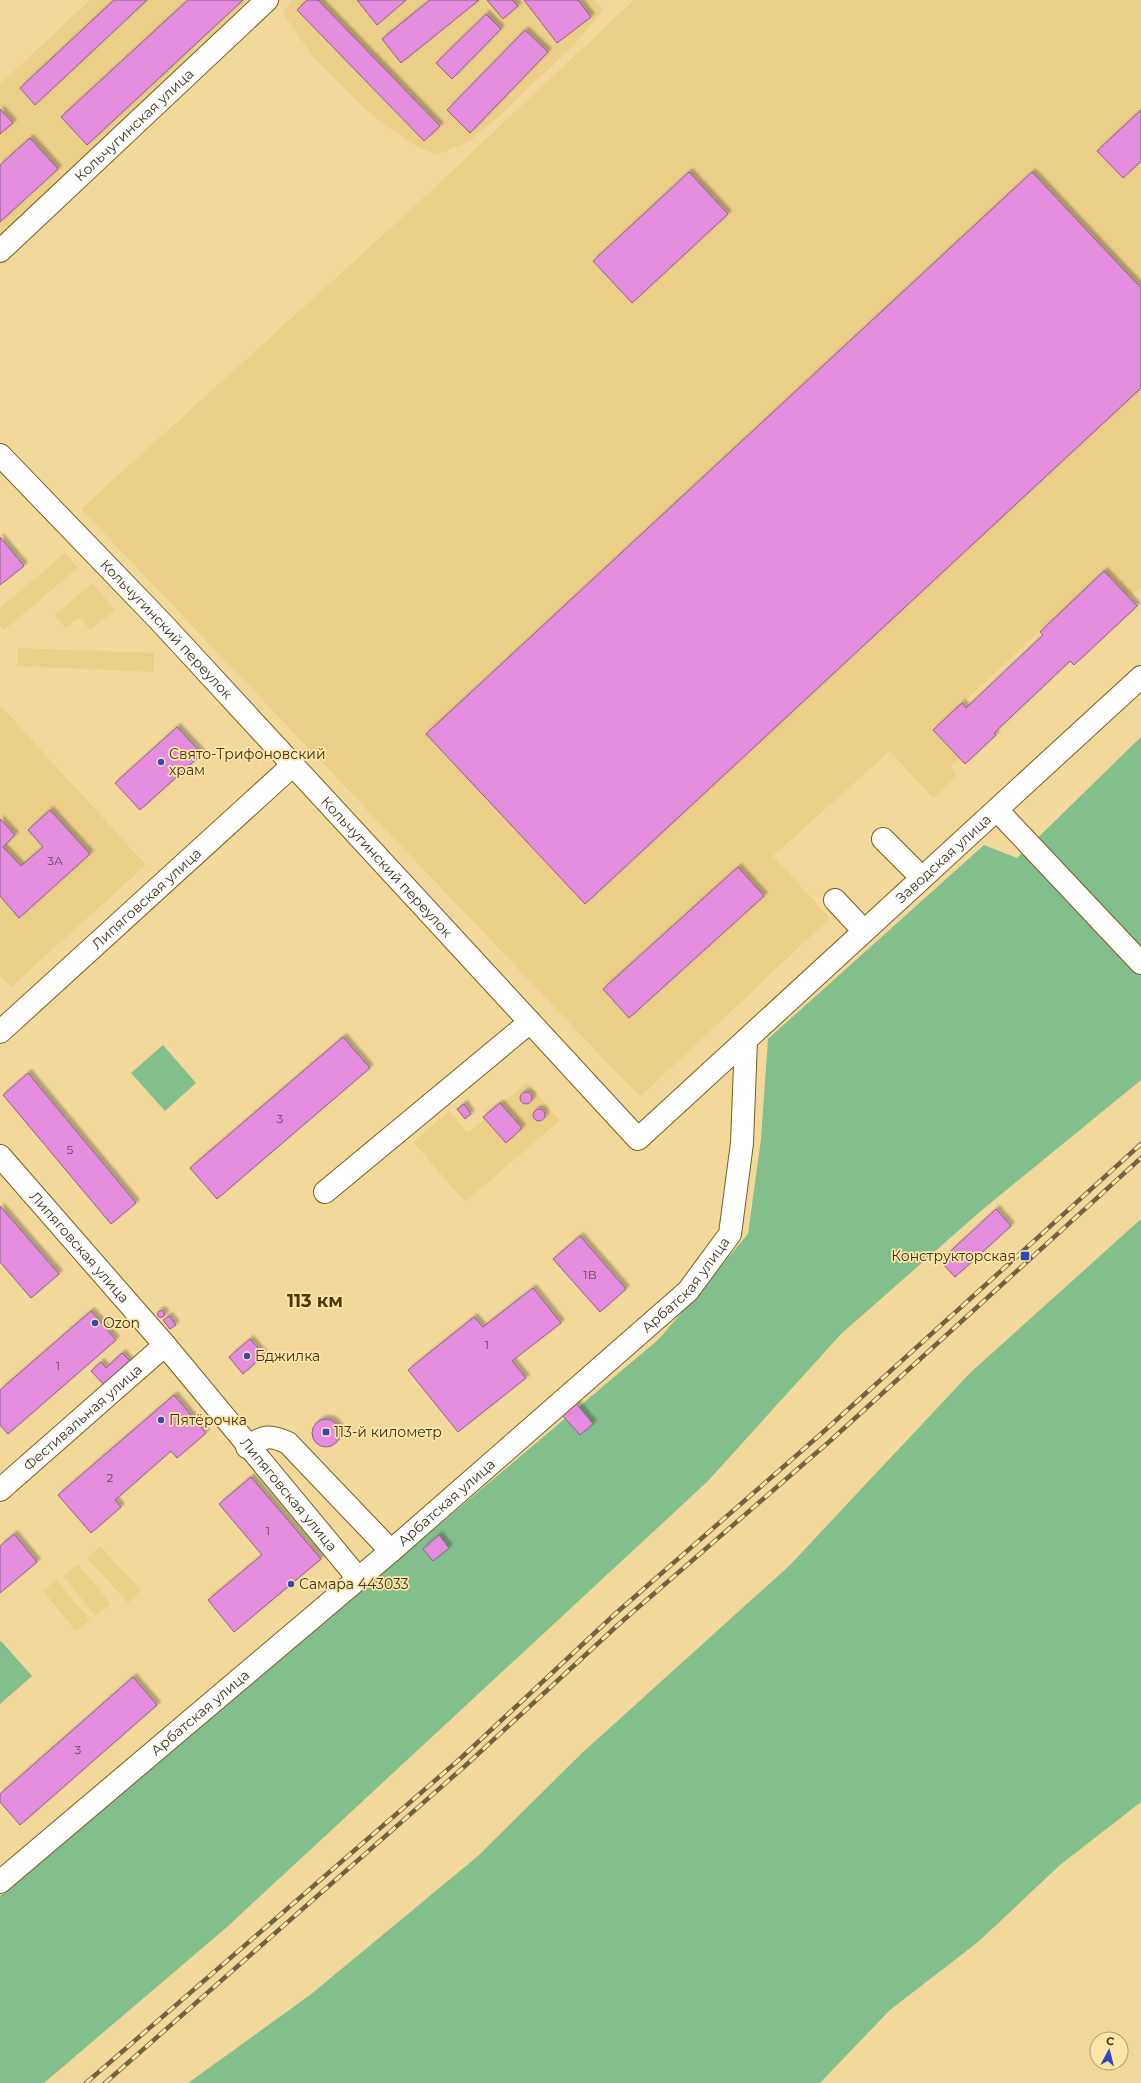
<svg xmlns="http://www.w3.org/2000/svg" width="1141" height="2083" viewBox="0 0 1141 2083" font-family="Montserrat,sans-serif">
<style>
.built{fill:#ebcf89}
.green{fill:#83be8d}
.building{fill:#e48cde;stroke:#8e608b;filter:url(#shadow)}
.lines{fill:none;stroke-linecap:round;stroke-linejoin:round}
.minor-casing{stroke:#745e20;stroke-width:24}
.minor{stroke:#fff;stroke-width:22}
.rail-casing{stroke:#726340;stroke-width:4.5}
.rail{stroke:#ffe6a8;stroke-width:3;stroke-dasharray:9;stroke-linecap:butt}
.poi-dot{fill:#3148ba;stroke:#ffe6a8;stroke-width:1.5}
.labels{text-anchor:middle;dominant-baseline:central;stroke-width:3.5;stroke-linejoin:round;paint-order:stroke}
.number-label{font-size:12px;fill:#67494b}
.street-label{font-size:14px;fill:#3d331a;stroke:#ffe6a8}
.poi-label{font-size:14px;fill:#3d331a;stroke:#ffe6a8;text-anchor:start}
.district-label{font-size:18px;font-weight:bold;fill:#4b3a09;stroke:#ffe6a8}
</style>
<defs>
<filter id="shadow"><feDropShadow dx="3.5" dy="-3.5" stdDeviation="1" flood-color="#0004"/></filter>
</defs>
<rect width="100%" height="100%" fill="#f2d99b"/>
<path class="built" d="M90,0h165l-82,79 -173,155v-150z
M292,0h303l8,10 -29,35 -75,71 -31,26 -31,13 -27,-12 -39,-29 -58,-57 -30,-44z
M634,0h507v587l-12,10 -25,-25 -171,158 27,28 -10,9 7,9 -24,23 -43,-48 -117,105 57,62 -190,179 -559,-588 324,-294z
M65,553l13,15 -74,62 -4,-4v-18z
M93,583l22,27 -25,20 -10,-13 -14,11 -12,-13z
M18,648l136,5 -1,19 -136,-6z
M0,705l146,160 -135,122 -11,-12z
M527,1082l33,38 -95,82 -52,-60 36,-31 19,22z
M100,1546l41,44 -13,13 -41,-45z
M78,1564l33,40 -15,12 -33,-40z
M56,1580l34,40 -14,11 -33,-40z"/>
<path class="green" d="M1141,737v343l-159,130 -141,124 -133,147 -481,446 -183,156h-44v-187l659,-557 89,-105 13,-95 7,-100 216,-194 33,13z
M163,1045l33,38 -31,28 -34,-38z
M1141,1219v583l-81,63 -82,77 -88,68 -70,73h-632l122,-88 168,-139 104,-103 207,-187 182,-194z
M1,1641l31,35 -32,28v-62z"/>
<path class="building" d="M114,0h33l-112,105 -15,-17z
M188,0h55l-156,145 -26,-28z
M307,0h11l122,126 -16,15 -127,-131z
M357,0h49l-29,25z
M430,0h49l-78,63 -19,-24z
M487,0h25l6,6 -15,13z
M524,0h54l13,17 -34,26z
M486,14l15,15 -49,50 -16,-16z
M525,30l23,22 -78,81 -23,-23z
M0,109l13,14 -13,11z
M1141,110v51l-18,17 -26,-27z
M30,138l28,31 -58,53v-57z
M689,172l39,42 -96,89 -39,-42z
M1032,172l109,116v100l-556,516 -159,-170z
M0,537l24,29 -24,19z
M1104,571l33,35 -63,59 -4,-4 -76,72 2,2 -31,29 -32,-34 29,-27 4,5 77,-73 -3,-3z
M177,727l25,27 -62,56 -25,-27z
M50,810l40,44 -71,64 -19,-22v-77l15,16 -12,12 18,19 22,-19 -15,-17z
M738,867l26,29 -135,122 -26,-29z
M343,1037l27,31 -153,131 -27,-31z
M28,1073l108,130 -25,21 -108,-129z
M520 1098a6 6 0 1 1 12 0a6 6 0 1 1-12 0Z
M500,1103l22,25 -16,15 -23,-26z
M464,1104l7,10 -6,5 -8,-10z
M533 1115a6 6 0 1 1 12 0a6 6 0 1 1-12 0Z
M0,1206l59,68 -28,24 -31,-36z
M996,1209l15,17 -56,51 -15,-16z
M580,1236l46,53 -26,23 -47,-53z
M533,1288l28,35 -49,38 14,17 -68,54 -50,-62 66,-53 9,10z
M157.5 1314a3.5 3.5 0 1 1 7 0a3.5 3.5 0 1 1-7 0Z
M91,1311l25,29 -108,94 -8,-9v-35z
M169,1316l7,9 -6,4 -7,-9z
M250,1339l14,16 -21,19 -14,-17z
M122,1353l10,10 -26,24 -15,-16 10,-9 5,6z
M174,1395l32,38 -29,25 -6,-7 -56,49 6,7 -30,26 -33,-38z
M575,1402l18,22 -13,11 -19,-21z
M312 1433a14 14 0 1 1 28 0a14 14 0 1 1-28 0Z
M251,1477l70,82 -87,73 -26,-32 54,-45 -43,-51z
M14,1534l23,28 -37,31v-47z
M439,1535l10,13 -16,13 -10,-12z
M133,1677l24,28 -137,120 -20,-23v-8z"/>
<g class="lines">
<defs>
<g id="minor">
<path id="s1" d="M0,251l267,-251"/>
<path id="s2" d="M0,455l160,166 478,518 503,-462"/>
<path d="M997,810l144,153"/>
<path d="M883,839l39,39"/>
<path d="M835,900l29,31"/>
<path id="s3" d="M0,1032l293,-267"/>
<path id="s4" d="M0,1156l165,189 193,233"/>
<path d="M325,1192l205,-170"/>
<path d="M247,1447c18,-11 22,-13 41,-4l103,108"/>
<path id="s5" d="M0,1490l165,-145"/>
<path id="s6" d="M0,1882l391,-331 297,-260 42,-57 12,-91 4,-103"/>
</g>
</defs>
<use href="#minor" class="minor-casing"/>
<use href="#minor" class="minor"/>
<defs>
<path id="rail" d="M86,2083l375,-325 154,-144 207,-181 319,-289
M105,2083l360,-317 154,-142 211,-183 311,-283"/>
</defs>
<use href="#rail" class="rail-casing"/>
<use href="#rail" class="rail"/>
</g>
<g class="poi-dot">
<circle cx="161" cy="762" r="4"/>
<rect x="1020" y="1251" width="10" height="10" rx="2"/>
<circle cx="95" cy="1323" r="4"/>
<circle cx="247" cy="1356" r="4"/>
<circle cx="161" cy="1420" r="4"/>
<rect x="322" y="1428" width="8" height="8" rx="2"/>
<circle cx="291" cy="1584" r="4"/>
</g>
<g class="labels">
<g class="number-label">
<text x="55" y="860">3А</text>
<text x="280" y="1118">3</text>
<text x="70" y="1149">5</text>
<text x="590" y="1274">1В</text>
<text x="487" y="1344">1</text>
<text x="58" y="1365">1</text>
<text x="110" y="1477">2</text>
<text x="268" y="1530">1</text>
<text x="78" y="1749">3</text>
</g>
<g class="street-label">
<text stroke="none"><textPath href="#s1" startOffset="184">Кольчугинская улица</textPath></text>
<text stroke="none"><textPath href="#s2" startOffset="241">Кольчугинский переулок</textPath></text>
<text stroke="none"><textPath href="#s2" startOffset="1350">Заводская улица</textPath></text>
<text stroke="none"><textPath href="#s2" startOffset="565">Кольчугинский переулок</textPath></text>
<text stroke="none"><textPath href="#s3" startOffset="198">Липяговская улица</textPath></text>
<text stroke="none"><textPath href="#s4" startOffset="121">Липяговская улица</textPath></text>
<text stroke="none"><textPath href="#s6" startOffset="910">Арбатская улица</textPath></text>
<text stroke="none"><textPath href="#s5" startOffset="110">Фестивальная улица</textPath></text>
<text stroke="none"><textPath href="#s4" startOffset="445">Липяговская улица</textPath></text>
<text stroke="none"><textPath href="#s6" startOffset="586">Арбатская улица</textPath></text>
<text stroke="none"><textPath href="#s6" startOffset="262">Арбатская улица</textPath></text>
</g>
<g class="poi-label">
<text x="169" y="754">Свято-Трифоновский<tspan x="169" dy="16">храм</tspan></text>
<text x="1016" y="1256" text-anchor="end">Конструкторская</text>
<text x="103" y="1323">Ozon</text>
<text x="255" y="1356">Бджилка</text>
<text x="169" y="1420">Пятёрочка</text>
<text x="334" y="1432">113-й километр</text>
<text x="299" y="1584">Самара 443033</text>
</g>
<g class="district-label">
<text x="315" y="1301">113 км</text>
</g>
</g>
<g transform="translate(1109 2051) rotate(7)"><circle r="19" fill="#ffe6a8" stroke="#b19e6f"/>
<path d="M0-3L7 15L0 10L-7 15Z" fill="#3148ba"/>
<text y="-6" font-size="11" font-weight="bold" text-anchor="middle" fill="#3d331a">С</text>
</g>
</svg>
